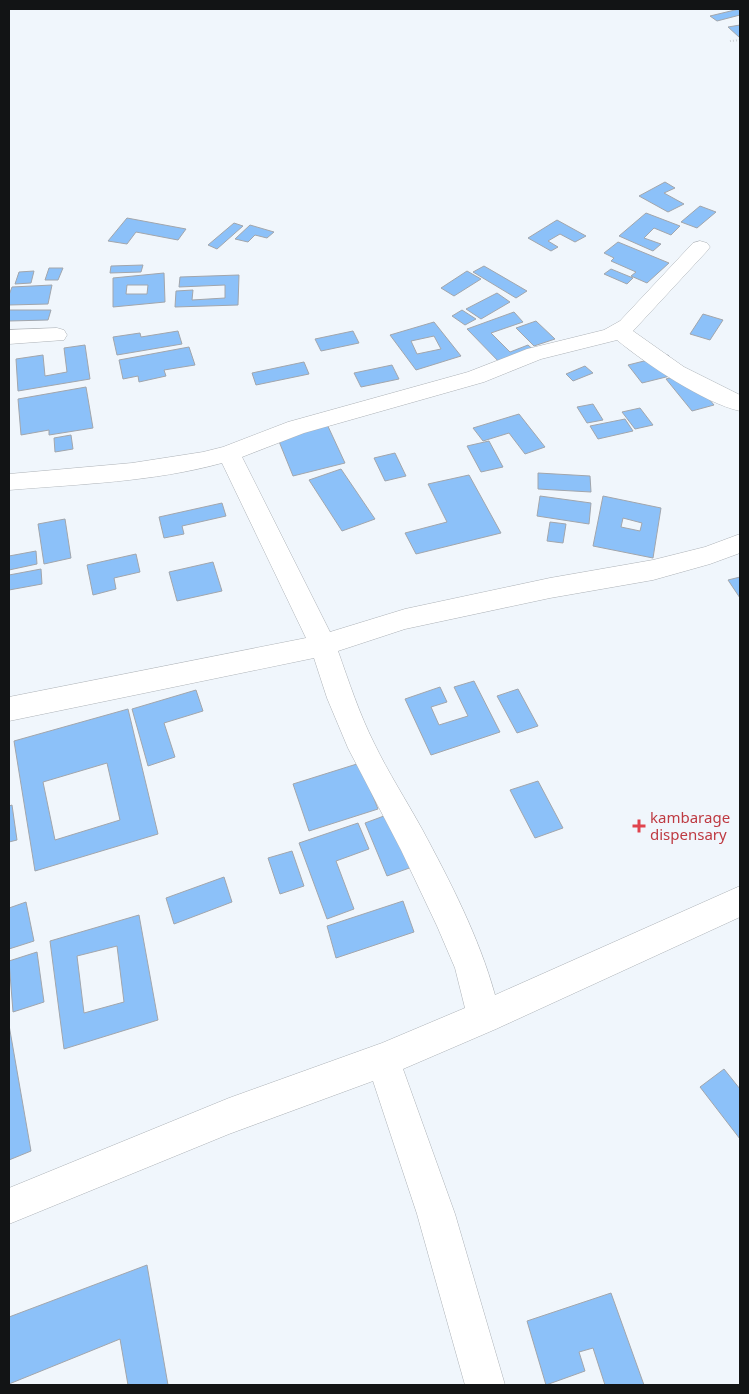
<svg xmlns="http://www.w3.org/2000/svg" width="749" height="1394" viewBox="0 0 749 1394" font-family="'Noto Sans',sans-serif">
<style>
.building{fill:#8cc1f9;stroke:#a2a6ac;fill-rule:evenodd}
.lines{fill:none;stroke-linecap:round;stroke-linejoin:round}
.minor-casing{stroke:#adb2b7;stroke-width:1}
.path{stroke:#abb0b4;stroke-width:2;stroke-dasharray:0.5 2.5;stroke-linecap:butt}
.minor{fill:#fff;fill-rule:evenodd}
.health-dot{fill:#e0444e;stroke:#f0f6fc;stroke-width:2}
.labels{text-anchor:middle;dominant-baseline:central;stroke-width:5;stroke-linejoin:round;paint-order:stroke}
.health-label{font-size:15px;fill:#be3a42;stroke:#f0f6fc;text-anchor:start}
</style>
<rect width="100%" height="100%" fill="#f0f6fc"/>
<path class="building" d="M739,9l1,6 -23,6 -7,-5z
M740,25v11l-1,1 -11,-10z
M665,182l10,6 -11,5 20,11 -16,8 -29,-16z
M700,206l16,6 -19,16 -16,-6z
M646,213l34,13 -9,9 -17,-7 -10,10 17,6 -8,7 -34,-15z
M127,218l59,11 -8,11 -42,-8 -9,12 -19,-3z
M557,220l29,16 -11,6 -15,-8 -12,7 10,6 -7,4 -23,-13z
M234,223l9,3 -26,23 -9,-4z
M250,225l24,7 -7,6 -12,-3 -7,7 -13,-3z
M618,242l51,21 -22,20 -16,-7 5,-4 -25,-11 3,-3 -10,-5z
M143,265l-2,7 -31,1 1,-7z
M484,266l43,25 -11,7 -43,-26z
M49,268h14l-5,12h-13z
M611,269l22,9 -6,6 -23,-10z
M34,271l-3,12 -16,1 4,-12z
M467,271l14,8 -27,17 -13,-8z
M164,273l1,29 -52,5v-29zM127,285h21l-1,9h-21z
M239,275l-1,30 -63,2 1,-16 17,-1 -1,10 33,-2v-13l-46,2 1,-10z
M52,285l-4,19 -39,1v-10l3,-8z
M497,293l13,9 -29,17 -15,-10z
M9,310h42l-3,10 -39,1z
M462,310l14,9 -11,6 -13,-9z
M514,312l9,10 -32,11 19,19 18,-7 10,9 -34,13 -37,-38z
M703,314l20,6 -13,20 -20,-6z
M536,321l19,18 -21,7 -18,-18z
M434,322l27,34 -45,14 -26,-35zM434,336l7,13 -24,5 -6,-13z
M178,331l4,13 -65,11 -4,-18 27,-4 1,4z
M353,331l6,12 -38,8 -6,-12z
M85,345l5,34 -72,12 -2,-32 27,-4 2,21 22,-4 -3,-24z
M189,347l6,18 -31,5 2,6 -27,6 -1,-6 -15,3 -4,-19z
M668,355l14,18 -40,10 -14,-18z
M304,362l5,12 -53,11 -4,-12z
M392,365l7,14 -38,8 -7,-14z
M585,366l8,7 -20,8 -7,-7z
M687,373l27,32 -22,6 -26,-32z
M86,387l7,41 -44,7v-5l-28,5 -3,-36z
M593,404l10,16 -16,3 -10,-16z
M640,408l13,17 -18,4 -13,-17z
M519,414l26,33 -20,7 -16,-21 -26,8 -10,-13z
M625,419l8,12 -35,8 -8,-13z
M326,422l19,41 -52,13 -17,-42z
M71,435l2,14 -18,3 -1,-14z
M489,441l14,26 -22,5 -14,-26z
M395,453l11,23 -21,5 -11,-23z
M341,469l34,50 -33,12 -33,-51z
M538,473l52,3 1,16 -53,-3z
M469,475l32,58 -85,21 -11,-21 42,-11 -19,-38z
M540,496l51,7 -2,21 -52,-8z
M603,496l58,12 -8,50 -60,-12zM623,518l19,5 -2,8 -19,-4z
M222,503l4,13 -44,10 2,8 -20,4 -5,-21z
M65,519l6,39 -27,6 -6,-40z
M550,522l16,2 -3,19 -16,-2z
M36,551l1,13 -28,6v-14z
M136,554l4,18 -26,6 2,11 -23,6 -6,-30z
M213,562l9,29 -45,10 -8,-29z
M41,569l1,15 -33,6v-15z
M740,577v21l-12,-18z
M474,681l26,51 -69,23 -26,-56 35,-12 7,15 -16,5 8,18 29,-9 -14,-29z
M518,689l20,37 -21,7 -20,-37z
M196,690l7,21 -39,12 11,34 -27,9 -16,-57z
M128,709l30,125 -123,37 -21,-130zM107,763l13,57 -65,20 -12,-58z
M360,763l18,46 -69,22 -16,-47z
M538,781l25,47 -28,10 -25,-48z
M12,805l5,35 -8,2v-36z
M392,813l23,53 -28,10 -22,-53z
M358,823l11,26 -33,12 18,48 -27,10 -28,-76z
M292,851l12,35 -24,8 -12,-36z
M224,877l8,25 -58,22 -8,-26z
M403,901l11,31 -78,26 -9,-32z
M26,902l8,39 -25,8v-41z
M139,915l19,105 -94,29 -14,-108zM117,946l7,56 -40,11 -7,-57z
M37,952l7,50 -31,10 -4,-51z
M9,1025l22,126 -22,9z
M724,1069l16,20v50l-40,-52z
M147,1265l21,120h-40l-8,-46 -111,45v-67z
M611,1293l33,92h-39l-12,-37 -14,4 6,19 -39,14 -19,-64z"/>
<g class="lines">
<defs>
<path id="minor" d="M700,241l7,2 3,4 -3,4 -74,80 51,36 56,28v16c-36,-8 -94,-47 -123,-71l-76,19 -57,23 -180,51 -62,24 88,175 75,-23 145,-31 103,-18 52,-13 35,-13v19l-30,11 -57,16 -103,18 -145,31 -67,22c11,31 21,62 36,92 14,29 32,57 48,86 28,52 57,108 73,166l245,-109v31l-244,112 -93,40 52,145 50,171h-40l-48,-171 -44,-133 -144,53 -220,90v-36l220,-90 153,-55 83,-35 -10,-40 -18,-42 -36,-76 -53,-102 -21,-50 -13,-40 -305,63v-24l297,-59 -84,-175c-69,19 -142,21 -213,27v-16l123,-11 71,-11 20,-5 65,-25 180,-50 59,-23 77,-19 16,-9 73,-78z
M57,328l7,2 3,5 -3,5 -55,4v-14z"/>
</defs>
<use href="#minor" class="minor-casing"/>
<path class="path" d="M730,41l10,-1"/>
<use href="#minor" class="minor"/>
</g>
<path class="health-dot" d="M636.5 818.5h5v5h5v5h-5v5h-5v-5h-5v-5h5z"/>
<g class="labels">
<g class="health-label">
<text x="650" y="817">kambarage<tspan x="650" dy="17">dispensary</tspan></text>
</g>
</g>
<rect width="749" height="1394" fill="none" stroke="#121415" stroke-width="20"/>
</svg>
